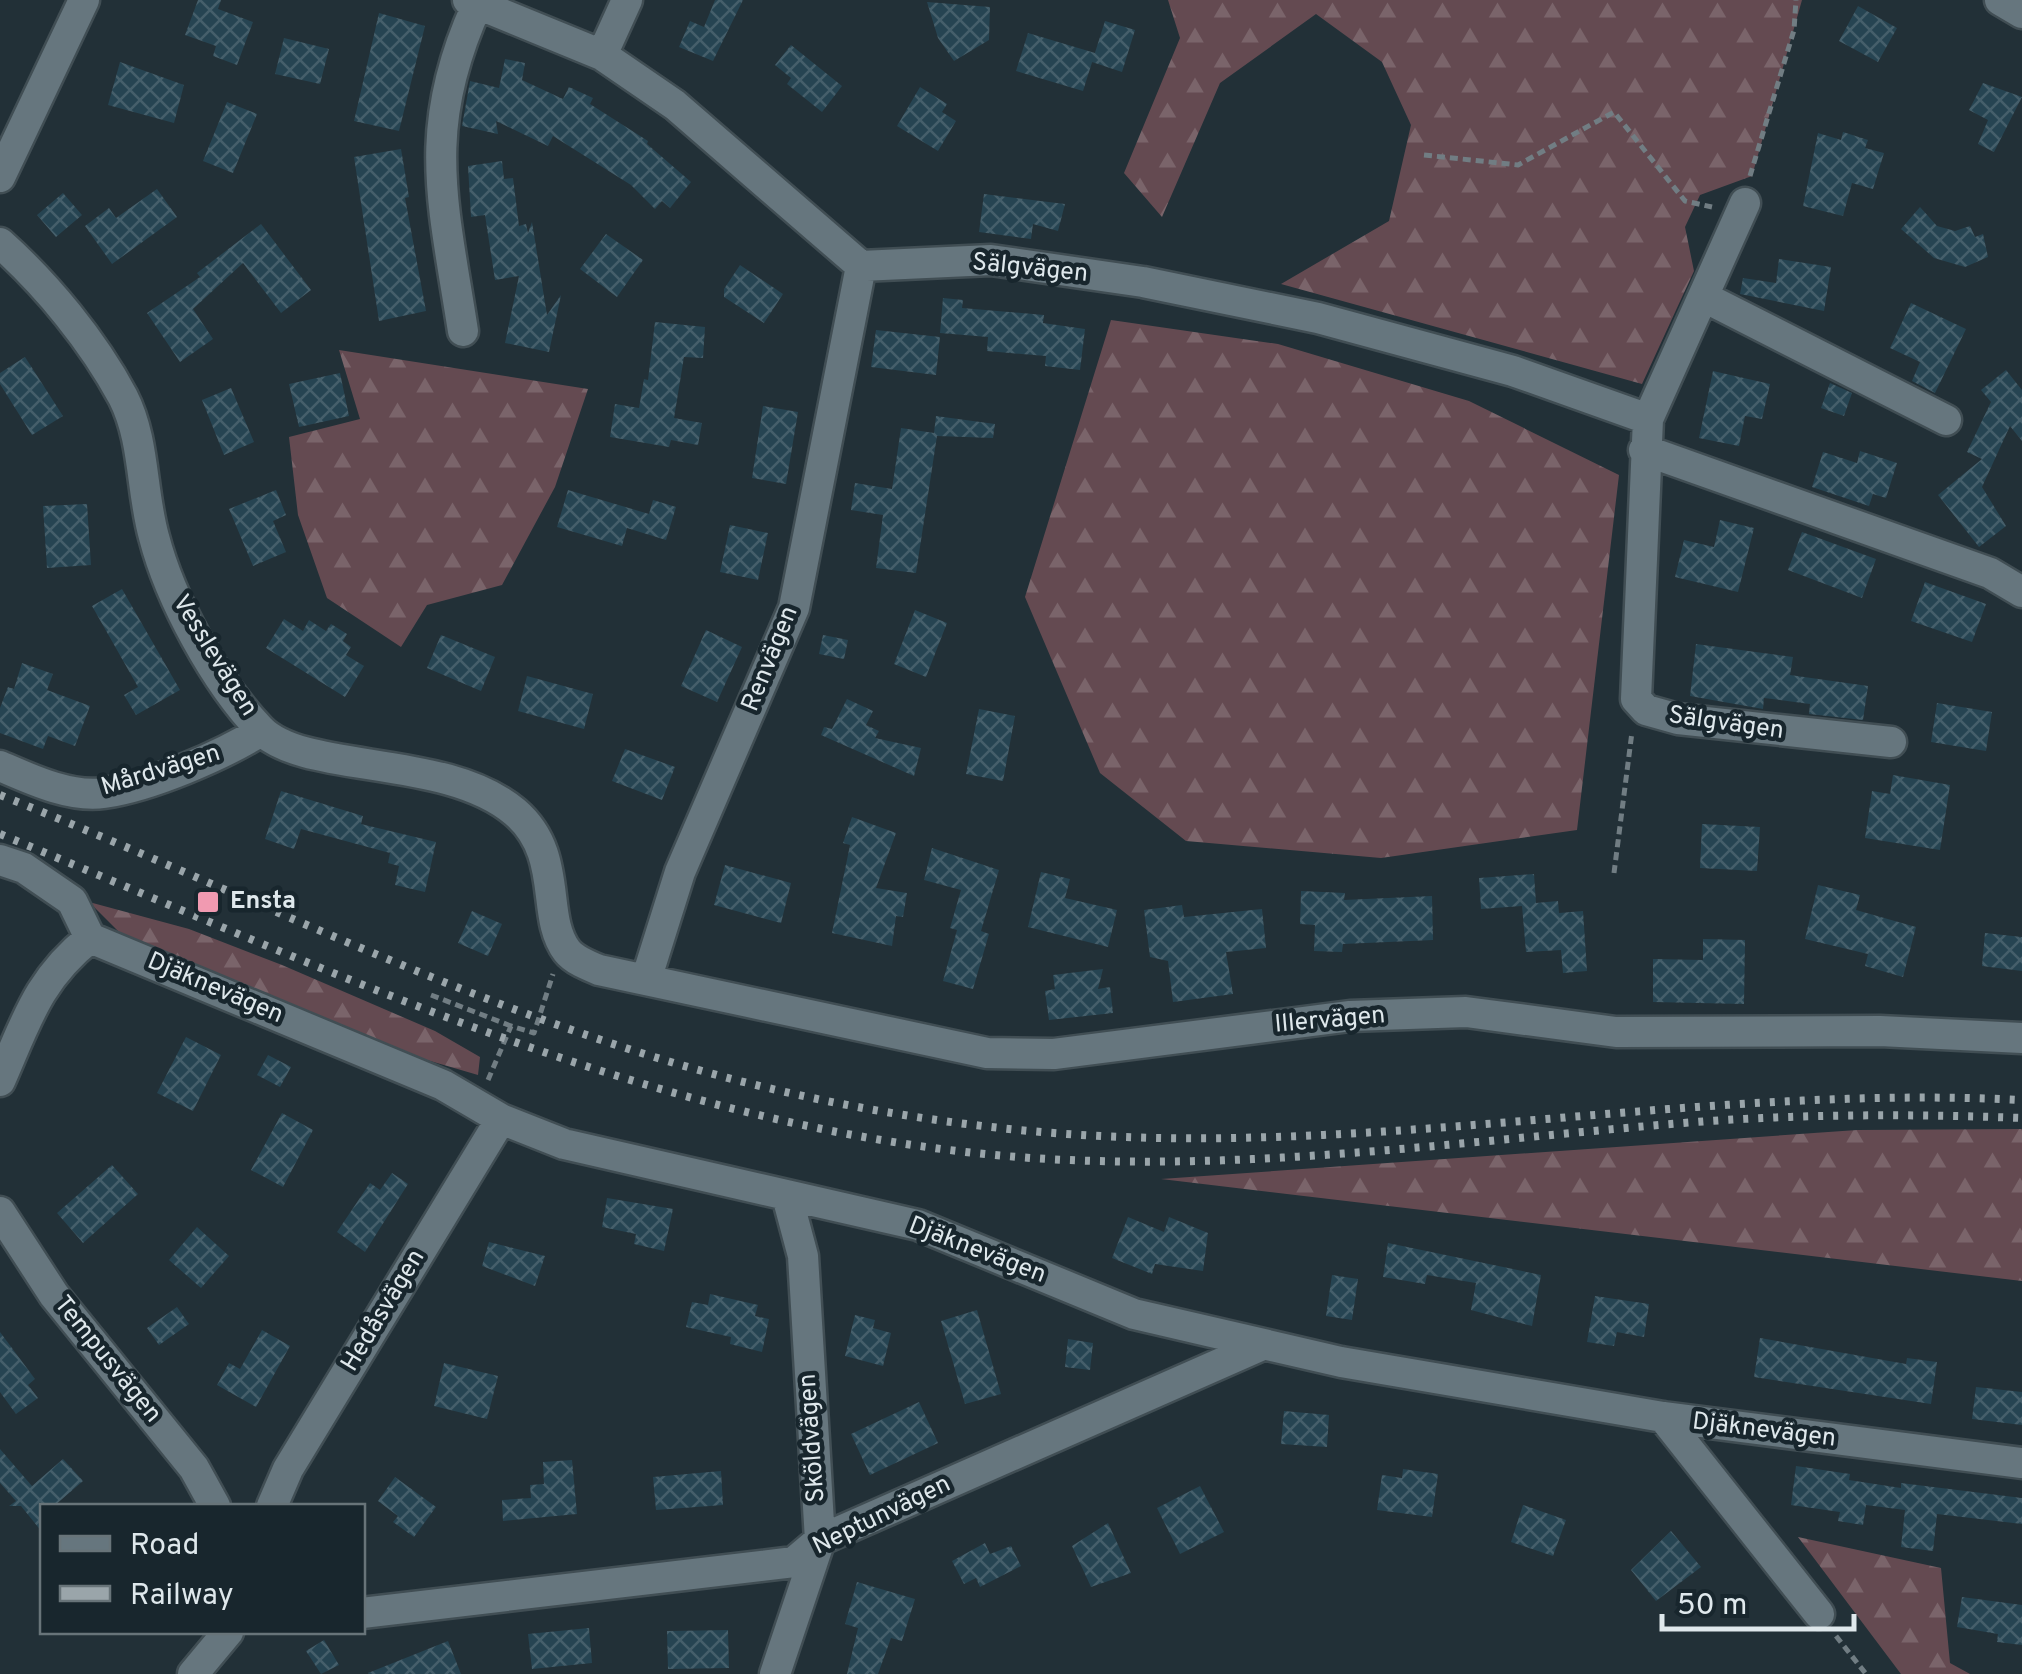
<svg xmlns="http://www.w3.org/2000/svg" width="2022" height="1674" viewBox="0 0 2022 1674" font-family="Overpass,sans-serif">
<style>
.forest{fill:url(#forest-firs)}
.building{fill:url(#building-cross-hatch)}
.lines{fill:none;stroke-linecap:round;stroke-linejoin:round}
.street-casing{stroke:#414e54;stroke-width:35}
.path{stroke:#717d83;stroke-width:5;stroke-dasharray:8 5;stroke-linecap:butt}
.street{stroke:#66767e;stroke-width:30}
.rail{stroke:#9aa5aa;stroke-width:8;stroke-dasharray:5 10;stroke-linecap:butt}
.poi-dot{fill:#f19ab1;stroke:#18262d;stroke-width:4}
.labels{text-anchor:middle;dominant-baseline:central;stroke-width:9;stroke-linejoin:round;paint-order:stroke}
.street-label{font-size:25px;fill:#dfe8ec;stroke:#18262d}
.poi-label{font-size:25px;font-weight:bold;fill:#dfe8ec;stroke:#18262d;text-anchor:start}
</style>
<defs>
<pattern id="forest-firs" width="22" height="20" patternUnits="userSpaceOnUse" patternTransform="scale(2.5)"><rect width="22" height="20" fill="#644a51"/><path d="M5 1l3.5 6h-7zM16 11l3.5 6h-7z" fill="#7a646a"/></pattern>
<pattern id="building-cross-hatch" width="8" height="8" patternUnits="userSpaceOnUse" patternTransform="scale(2.5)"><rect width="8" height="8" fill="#264452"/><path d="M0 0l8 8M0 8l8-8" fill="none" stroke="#455f6b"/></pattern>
</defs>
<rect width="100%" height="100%" fill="#223037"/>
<path class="forest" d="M1168,0h634l-50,176 -52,19 -15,32 9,44 -52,113 -361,-100 108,-63 22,-96 -29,-63 -66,-48 -96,69 -58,134 -38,-44 56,-135z
M1111,320l167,24 191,57 150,74 -42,355 -196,28 -195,-17 -86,-68 -75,-176z
M339,350l249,39 -33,98 -53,98 -75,20 -26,42 -74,-49 -29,-83 -9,-78 71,-18z
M89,902l100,27 93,36 153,66 45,26 -2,18 -58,-17 -298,-123z
M2022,1129v152l-861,-102 696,-49z
M1798,1537l143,31 9,95 20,11h-69z"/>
<path class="building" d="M198,0h23l-3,9 35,13 -16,43 -24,-9 3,-10 -31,-11z
M715,0h28l-30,61 -34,-14 11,-26 14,6z
M927,2l63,5 -1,33 -35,21 -16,-23z
M1858,6l39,22 -19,34 -39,-21z
M379,13l46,13 -26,105 -45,-10z
M1105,21l30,9 -13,42 -30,-10z
M1028,33l67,20 -12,38 -67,-20z
M284,38l45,11 -9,35 -45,-10z
M791,45l51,41 -20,26 -35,-28 4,-6 -16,-13z
M505,59l20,4 -3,17 41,19 6,-12 24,11 -3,6 58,37 -1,3 44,38 -21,26 -8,-7 -7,8 -24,-24 -78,-49 -5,10 -52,-25 2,13 -36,-8 8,-45 29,7z
M120,62l64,23 -10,38 -66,-18z
M1983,83l39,14 -28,55 -16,-8 10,-24 -19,-10z
M920,87l27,17 -5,8 14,9 -18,30 -41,-25z
M227,102l30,12 -24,59 -30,-12z
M1843,132l25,8 -3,8 19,5 -11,36 -21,-6 -9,33 -40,-10 15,-73 23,7z
M401,149l8,48 -4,1 21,113 -47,10 -25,-164z
M502,161l2,18 9,-1 6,48 7,-2 2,9 4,-11 15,93 14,-20 -12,57 -44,-9 14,-67 -24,4 -10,-65 -14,2 -3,-51z
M157,189l20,28 -65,47 -27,-38 24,-18 7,10z
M63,193l19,22 -26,22 -19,-22z
M984,194l81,10 -7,27 -25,-7 -2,15 -52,-7z
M1920,207l17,19 18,5 15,-5 5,11 8,-3 5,23 -23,10 -31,-9 -33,-29z
M261,224l50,66 -30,23 -38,-50 -50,46 20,30 -33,23 -33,-49 53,-36 -3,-4z
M606,234l37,26 -26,37 -37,-28z
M1779,259l52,8 -7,44 -84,-17 3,-16 33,5z
M740,265l43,29 -19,29 -40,-26v-8z
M943,298l20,2 -1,8 82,7 -1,8 42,6 -5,41 -35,-4 1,-10 -59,-5 1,-14 -48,-4z
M1911,303l55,26 -31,64 -23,-12 8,-19 -30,-14z
M655,322l50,5 -2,31 -19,-1 -10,61 28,5 -4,22 -27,-5 -2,7 -59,-10 5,-33 24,4 5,-29 4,1z
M876,330l64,7 -4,38 -65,-8z
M25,357l38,59 -31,19 -32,-51v-11z
M2006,370l16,20v51l-12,-15 -28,61 24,39 -27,21 -41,-52 44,-36 -15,-7 24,-50 -10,-12z
M1713,371l57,13 -8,35 -17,-3 -6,30 -40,-8z
M340,373l9,43 -50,11 -10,-43z
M1830,383l22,10 -8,23 -23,-8z
M231,388l23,54 -30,13 -22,-55z
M763,406l35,6 -12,72 -34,-6z
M936,416l59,8 -2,14 -56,-2 -21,137 -40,-5 7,-53 -32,-5 4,-27 37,6 9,-61 33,5z
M1860,451l37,12 -11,35 -13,-4 -4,12 -57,-19 11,-35 34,11z
M276,490l10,25 -13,6 13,31 -33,14 -24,-57z
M568,490l81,24 4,-14 23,7 -10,33 -39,-12 -5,18 -65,-19z
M87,504l4,61 -44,3 -4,-62z
M1720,520l34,8 -16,64 -63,-15 9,-37 30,7z
M730,525l38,8 -10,47 -38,-8z
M1802,532l74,27 -14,39 -74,-28z
M1925,582l61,22 -14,38 -61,-21z
M122,589l58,101 -44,25 -12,-20 14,-8 -46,-81z
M915,610l32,13 -21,54 -32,-13z
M284,619l19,12 6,-11 17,11 5,-7 16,10 -4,7 8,6 -5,8 18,11 -19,31 -79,-49z
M706,630l36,17 -25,55 -36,-16z
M441,635l54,22 -14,34 -54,-23z
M823,635l25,5 -4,19 -25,-5z
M1696,644l97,13 -3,18 78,11 -5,34 -54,-6 1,-10 -46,-6 -1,11 -73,-13z
M22,663l31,11 -6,16 43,16 -15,40 -27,-10 -5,13 -43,-16v-25l8,-21 6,2z
M527,676l66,18 -9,35 -66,-18z
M847,699l26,12 -7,14 13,6 -4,7 46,10 -7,28 -93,-41 3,-8 8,2z
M1937,703l55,9 -6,39 -55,-9z
M979,709l36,7 -12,65 -37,-7z
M625,749l50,18 -13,33 -50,-19z
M1893,775l57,10 -10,65 -75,-12 7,-47 18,3z
M281,791l82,25 -2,8 75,18 -11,50 -30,-7 4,-19 -11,-3 2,-10 -89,-24 -7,20 -29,-10z
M852,817l44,16 -20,55 31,5 -4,24 -7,-1 -4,30 -60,-13 18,-88 -7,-2z
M1702,824l58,3 -3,44 -57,-3z
M932,848l67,22 -18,61 8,3 -16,55 -30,-8 14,-51 -7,-2 11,-38 -37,-10z
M725,865l66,18 -10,40 -67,-18z
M1041,872l29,7 -5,19 52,12 -9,37 -80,-20z
M1534,874l2,29 22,-2 1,12 24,-2 4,60 -24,2 -2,-23 -35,2 -4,-46 -41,3 -2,-31z
M1818,885l42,10 -4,15 60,17 -13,50 -38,-11 3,-12 -63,-15z
M1301,891l44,2 -1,7 88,-4 1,44 -90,4 -1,8 -28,-1 1,-26 -15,-1z
M1182,905l2,12 78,-8 4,39 -40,4 7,42 -60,8 -5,-41 -18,-4 -6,-47z
M472,911l30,13 -14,32 -30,-13z
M1985,933l37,4v34l-40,-5z
M1703,939l42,1 -1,64 -91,-2v-43l50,1z
M1103,969l-5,20 12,-2 3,26 -64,7 -4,-29 10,-2 -2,-14z
M186,1037l35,18 -28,56 -36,-18z
M268,1055l23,12 -11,20 -23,-12z
M282,1113l31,17 -30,57 -32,-17z
M112,1165l26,29 -55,49 -26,-30z
M392,1173l16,11 -43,68 -28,-20 33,-49 10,7z
M607,1198l66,11 -9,42 -30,-7 2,-10 -34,-7z
M1128,1217l36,15 5,-15 39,16 -5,38 -48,-7 -3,10 -40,-16z
M197,1227l32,29 -28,32 -32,-28z
M489,1242l56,14 -10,30 -53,-20z
M1388,1243l153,32 -9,51 -61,-16 5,-27 -49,-8 -2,9 -42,-7z
M1332,1275l26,4 -6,41 -26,-4z
M710,1294l48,11 -3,11 14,3 -7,33 -32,-8 1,-7 -45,-10 6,-25 16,3z
M1595,1296l54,8 -5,33 -27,-5 -3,14 -27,-4z
M177,1307l12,17 -30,21 -12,-17z
M977,1310l24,84 -36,10 -24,-83z
M855,1315l20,5 -2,8 18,5 -8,33 -38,-10z
M262,1330l28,16 -34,61 -39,-22 12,-22 11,6z
M0,1332l35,47 -7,6 10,13 -22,16 -16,-22z
M1760,1338l146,26 1,-6 30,4 -6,42 -177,-27z
M1068,1339l25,4 -3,27 -25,-3z
M444,1363l54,13 -11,43 -53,-13z
M1976,1387l46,5v33l-50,-6z
M919,1402l19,41 -68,32 -19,-41z
M1284,1411l45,4 -2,32 -46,-3z
M0,1449l32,37 31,-27 20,22 -29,25h-12v26l-21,-26h-12l7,-5 -16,-18z
M572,1460l5,54 -74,7 -1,-21 29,-2 -1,-13 14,-1 -1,-22z
M1796,1466l54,8 -1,6 52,8v-5l121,15v26l-85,-10 -4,37 -32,-4 4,-37 -39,-5 -3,20 -25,-4 2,-9 -49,-7z
M1403,1469l35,5 -6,43 -55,-7 5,-35 20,3z
M721,1471l2,34 -67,5 -3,-33z
M395,1477l41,30 -22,30 -21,-15 5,-6 -20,-15z
M1200,1486l24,46 -44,22 -23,-46z
M1523,1505l43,15 -13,36 -42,-14z
M1108,1523l23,50 -40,14 -19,-41z
M1671,1531l30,36 -45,34 -25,-31z
M985,1543l5,11 21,-8 10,20 -41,21 -4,-9 -12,6 -12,-23z
M857,1582l58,17 -13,42 -11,-3 -13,36h-31l11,-46 -13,-4z
M1962,1597l60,8v40l-25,-3 1,-8 -41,-7z
M589,1628l3,35 -60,6 -4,-35z
M728,1630l1,38 -61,1 -1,-38z
M324,1640l15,25 -18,9 -15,-23z
M448,1641l13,33h-92l-1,-1z"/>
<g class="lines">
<defs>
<path id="street" d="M468,0l134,55 73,50 186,161 130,-6 152,22 175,36 195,53 135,48
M2000,0l22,13
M602,55l25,-55
M0,177l84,-177
M1745,203l-97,216 -12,280 10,11 32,9 213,23
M0,243c47,42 93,98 123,154 22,43 18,94 31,140 16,62 61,145 106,192 44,46 185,24 255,83 50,43 25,104 52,139 7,9 22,15 32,19l388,83 67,1 296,-38 116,-4 150,20 264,-1 142,7
M1704,297l242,123
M463,331c-20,-129 -43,-203 15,-328
M1644,450l346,123 32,19
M0,766c30,13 70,32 104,27 47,-7 117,-37 157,-62
M0,860l24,8 48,33 18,37 353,147 58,34 63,25 354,81 216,89 207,48 322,55 359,46
M646,980l34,-108 114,-264 67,-342
M0,1081c26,-59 38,-102 90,-143
M0,1212l54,83 140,173 21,38
M1663,1417l156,197
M272,1506l16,-37 213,-350
M362,1613l432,-51 26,-22 440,-194
M193,1674l35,-42
M775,1674l45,-134 -17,-284 -16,-60"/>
</defs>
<use href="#street" class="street-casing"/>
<path class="path" d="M1424,155l94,10 96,-53 71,89 27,6
M1750,176l44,-146 2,-30
M1614,873l18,-141
M431,995l80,31
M488,1080l23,-54 23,7 19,-59
M1836,1636l30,38"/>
<use href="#street" class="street"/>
<path class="rail" d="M0,795c217,86 427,192 651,261 123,38 250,63 379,75 331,31 660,-48 992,-31
M0,834c335,138 664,298 1031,324 227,15 452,-20 678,-37 104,-7 208,-7 313,-3"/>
</g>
<rect class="poi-dot" x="196" y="890" width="24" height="24" rx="5"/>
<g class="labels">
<g class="street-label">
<text transform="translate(1030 269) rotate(6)">Sälgvägen</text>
<text transform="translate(214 656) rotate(58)">Vesslevägen</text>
<text transform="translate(771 659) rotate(-68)">Renvägen</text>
<text transform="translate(1726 724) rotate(8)">Sälgvägen</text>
<text transform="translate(161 771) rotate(-17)">Mårdvägen</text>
<text transform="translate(215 989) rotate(23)">Djäknevägen</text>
<text transform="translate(1330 1021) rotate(-5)">Illervägen</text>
<text transform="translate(977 1251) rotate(21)">Djäknevägen</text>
<text transform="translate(384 1311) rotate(-59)">Hedåsvägen</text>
<text transform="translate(107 1360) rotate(51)">Tempusvägen</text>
<text transform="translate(1764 1431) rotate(7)">Djäknevägen</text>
<text transform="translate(813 1438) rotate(-94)">Sköldvägen</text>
<text transform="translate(882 1516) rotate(-26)">Neptunvägen</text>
</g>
<g class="poi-label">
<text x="230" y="902">Ensta</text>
</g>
</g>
<rect x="40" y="1504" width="325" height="130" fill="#18262d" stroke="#687479" stroke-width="2.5"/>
<rect x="60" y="1536" width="50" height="15" fill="#66767e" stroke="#687479" stroke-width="2.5"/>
<text x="130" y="1554" font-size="30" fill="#dfe8ec">Road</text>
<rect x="60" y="1586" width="50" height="15" fill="#9aa5aa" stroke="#687479" stroke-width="2.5"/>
<text x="130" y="1604" font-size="30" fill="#dfe8ec">Railway</text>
<path d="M1662 1614v15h192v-15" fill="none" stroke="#dfe8ec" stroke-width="5"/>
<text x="1677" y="1614" font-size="30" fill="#dfe8ec" stroke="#18262d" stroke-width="8" paint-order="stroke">50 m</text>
</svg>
